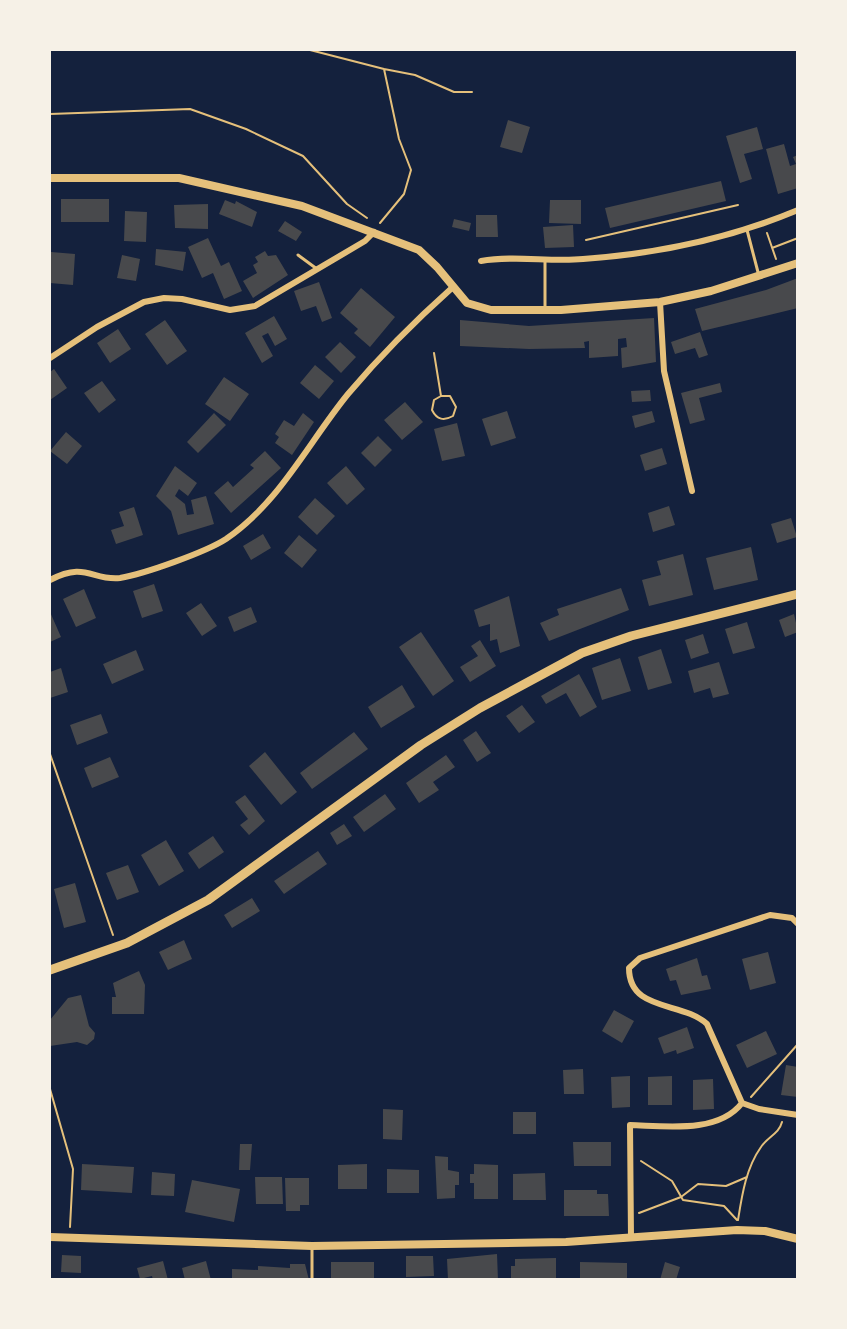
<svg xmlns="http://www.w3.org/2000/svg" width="847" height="1329" viewBox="0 0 847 1329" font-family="Jost,sans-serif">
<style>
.building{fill:#48494c}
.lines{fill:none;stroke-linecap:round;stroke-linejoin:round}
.path{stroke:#e5c07b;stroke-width:2}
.service{stroke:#e5c07b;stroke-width:3}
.minor{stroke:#e5c07b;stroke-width:6}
.tertiary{stroke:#e5c07b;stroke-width:8}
.secondary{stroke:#e5c07b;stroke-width:9}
</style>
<rect width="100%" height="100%" fill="#14213d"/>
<path class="building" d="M508,120l22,7 -8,26 -22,-6z
M757,127l6,22 -19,5 8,25 -12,4 -14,-47z
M784,144l6,22 6,-2 -3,-7 5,-2v33l-20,6 -12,-45z
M721,181l5,20 -116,27 -5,-20z
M61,199h48v23h-48z
M225,200l10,4 1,-3 21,11 -5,15 -33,-13z
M550,200h31v24l-32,-1z
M208,204v25l-33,-1 -1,-23z
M125,211l22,1 -1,30 -22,-1z
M476,215h21l1,22h-22z
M454,219l17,4 -2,8 -17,-4z
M285,221l17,11 -6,9 -18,-10z
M573,225l1,22 -29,1 -2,-21z
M208,238l13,28 8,-4 13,29 -18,8 -11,-26 -11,5 -14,-31z
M156,249l30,3 -3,19 -28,-6z
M265,251l3,5 8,-1 12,20 -35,23 -10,-17 14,-8 -4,-8 5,-3 -3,-5z
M51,252l24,2 -2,31 -23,-2z
M122,255l18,4 -4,22 -19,-3z
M798,278v30l-96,23 -7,-22 71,-19z
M319,282l13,36 -10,4 -6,-16 -15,5 -7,-20z
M361,288l34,29 -25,30 -16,-14 4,-4 -18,-16z
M274,316l13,23 -12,7 -7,-13 -6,3 11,20 -11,7 -17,-30z
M654,318l2,44 -34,6 -1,-20 6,-1 -1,-9 -8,1v17l-29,2v-17l-5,1 1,6 -56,1 -69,-3v-26l69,6z
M165,320l22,31 -20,14 -22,-31z
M118,329l13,20 -21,14 -13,-20z
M700,332l8,23 -9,3 -4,-10 -20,6 -4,-12z
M340,342l16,15 -15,16 -16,-16z
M315,365l19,16 -15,18 -19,-16z
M54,369l13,19 -17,12v-28z
M224,377l25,17 -19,27 -25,-17z
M102,381l14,19 -17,13 -15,-20z
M720,383l2,9 -23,6 6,22 -15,4 -9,-31z
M650,390l1,11 -19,1 -1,-11z
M405,402l18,20 -21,18 -18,-20z
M507,411l9,27 -25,8 -9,-27z
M652,411l3,11 -20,6 -3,-12z
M214,413l12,12 -28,28 -11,-11z
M303,413l11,9 -22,33 -17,-12 4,-6 -4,-3 9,-14 10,6z
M457,423l8,33 -23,5 -8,-32z
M66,432l16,14 -15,18 -17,-13z
M378,436l14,14 -17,17 -14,-14z
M662,448l5,16 -22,7 -5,-16z
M265,451l16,17 -50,45 -17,-20 14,-12 5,6 21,-19 -4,-3z
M175,466l22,17 -9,13 -9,-7 -4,7 10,8 2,11 7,-1 -3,-14 15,-4 8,28 -36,11 -7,-24 -15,-15z
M346,466l19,23 -18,16 -20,-22z
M315,498l20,18 -18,19 -19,-18z
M669,506l6,19 -22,7 -5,-19z
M134,507l9,28 -27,9 -5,-14 13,-4 -5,-14z
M791,518l6,19 -20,6 -6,-19z
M263,534l8,14 -20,12 -8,-14z
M299,535l18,15 -15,18 -18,-15z
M751,547l7,33 -44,10 -8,-32z
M683,554l10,41 -44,11 -7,-26 19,-5 -4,-14z
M154,584l9,27 -21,7 -9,-27z
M621,588l8,22 -80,31 -9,-18 19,-8 -2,-6z
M84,589l12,29 -20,9 -13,-28z
M509,596l11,50 -20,7 -3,-14 -7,2v-17l-11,3 -5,-17z
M201,603l16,23 -15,10 -16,-23z
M251,607l6,15 -23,10 -6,-15z
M50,612l11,25 -11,5z
M794,614l4,18 -13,5 -6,-17z
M747,622l8,26 -22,6 -8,-25z
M421,632l33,49 -21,15 -34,-49z
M703,634l6,19 -18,6 -6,-19z
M480,640l16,26 -26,16 -10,-15 18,-11 -7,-10z
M661,649l11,34 -24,7 -10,-33z
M136,650l8,20 -32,14 -9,-20z
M620,658l11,33 -29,9 -10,-32z
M719,662l10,32 -16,4 -3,-10 -16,5 -6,-22z
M61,668l7,24 -18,6v-26z
M579,674l18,33 -17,10 -14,-24 -20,11 -5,-8z
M402,685l13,22 -34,21 -13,-21z
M522,705l13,17 -16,11 -13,-17z
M101,714l7,19 -31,12 -7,-20z
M476,731l15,22 -14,9 -14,-22z
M354,732l14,17 -56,40 -12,-16z
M265,752l32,40 -16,13 -32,-39z
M446,755l9,12 -22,15 6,8 -20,13 -13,-20z
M110,757l9,20 -27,11 -8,-20z
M385,794l11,15 -32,23 -11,-15z
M245,795l20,26 -16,14 -9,-10 8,-6 -13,-17z
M344,824l8,12 -15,9 -7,-12z
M213,836l11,16 -25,17 -11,-16z
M166,840l18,31 -25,15 -18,-31z
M318,851l9,13 -43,30 -10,-13z
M128,865l11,27 -22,8 -11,-27z
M75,883l11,39 -22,6 -10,-39z
M252,898l8,13 -28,17 -8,-13z
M184,940l8,19 -24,11 -9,-18z
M768,952l8,31 -26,7 -8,-31z
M697,958l5,18 5,-1 4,14 -30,6 -5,-15 -6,1 -4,-12z
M139,971l6,14 -1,29h-32v-17h4l-3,-14z
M81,995l8,31 6,7 -1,6 -7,6 -10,-3 -27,4v-26l18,-22z
M614,1010l20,11 -12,22 -20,-12z
M687,1027l7,21 -17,6 -1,-4 -12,4 -6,-16z
M766,1031l11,23 -30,14 -11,-23z
M786,1065l12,2v30l-17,-2z
M583,1069l1,25h-20l-1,-24z
M630,1076v31l-18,1 -1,-31z
M672,1076v29h-24v-28z
M713,1079l1,30 -21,1v-30z
M383,1109l20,1 -1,30 -19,-1z
M513,1112h23v22h-23z
M573,1142h38v24h-37z
M240,1144h12l-2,26h-11z
M435,1156l13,1v13l11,2v13h-4v13l-18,1z
M82,1164l52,3 -2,26 -51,-3z
M367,1164v25h-29v-24z
M474,1164l24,1v34h-24v-16h-4v-9h4z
M387,1169l32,1v23h-32z
M152,1172l23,2 -1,22 -23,-1z
M545,1173l1,27h-33v-26z
M255,1177h27l1,27h-27z
M285,1178h24v27h-9v6h-14z
M192,1180l48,9 -6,33 -49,-10z
M564,1190h33v4h11l1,22h-45z
M497,1254l1,26h-50l-1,-21z
M62,1255l19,1v17l-20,-1z
M406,1256h27l1,20 -28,1z
M556,1258v22h-45v-14h4v-7z
M163,1261l5,19h-15l-1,-4 -12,3 -3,-11z
M206,1261l5,19h-26l-3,-12z
M331,1262h43v18h-43z
M580,1262l47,1v17h-47z
M665,1262l15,5 -4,13h-16z
M290,1264h15l4,16h-77v-11l26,1v-4l32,2z"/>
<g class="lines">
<path class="path" d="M310,50l74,19 15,70 12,31 -7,24 -24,29
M384,69l31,6 39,17h18
M50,114l140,-5 56,20 57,27 44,48 20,14
M767,233l9,26
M586,240l152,-35
M772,248l26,-10
M434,353l7,43 -7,4 -2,10c5,10 12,11 21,6l3,-9 -6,-11h-9
M50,754l63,181
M50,1089l23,80 -3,58
M751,1097l47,-53
M641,1161l31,20 11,19 41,6 13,14
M639,1213l42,-16 17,-13 28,2 21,-9
M738,1220c4,-25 8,-52 23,-73 6,-10 18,-13 21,-25"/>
<path class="service" d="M747,230l12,46
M298,255l19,14
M545,260v49
M312,1247v33"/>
<path class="minor" d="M481,261c33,-6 68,1 102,-2 72,-5 148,-21 215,-49
M660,302l4,69 28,120
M50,358l47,-31 47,-25 20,-4 18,1 48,11 25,-4 110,-65 9,-9
M50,580c36,-19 42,1 70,-2 24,-4 86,-26 106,-39 54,-37 82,-96 122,-145 32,-38 68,-74 105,-107
M798,924l-6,-6 -22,-3 -130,43 -11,10c0,44 53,33 78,56l35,79 17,6 39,6
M631,1238l-1,-113c35,1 88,9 112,-22"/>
<path class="tertiary" d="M50,178h129l123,28 117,44 18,17 30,36 24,7h70l99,-8 51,-11 87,-28
M50,1237l262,9 254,-4 171,-12 28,1 33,8"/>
<path class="secondary" d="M50,970l77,-27 81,-43 213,-155 59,-37 102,-55 49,-17 167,-42"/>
</g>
<rect width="847" height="1329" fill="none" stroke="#f6f1e7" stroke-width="102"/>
</svg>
